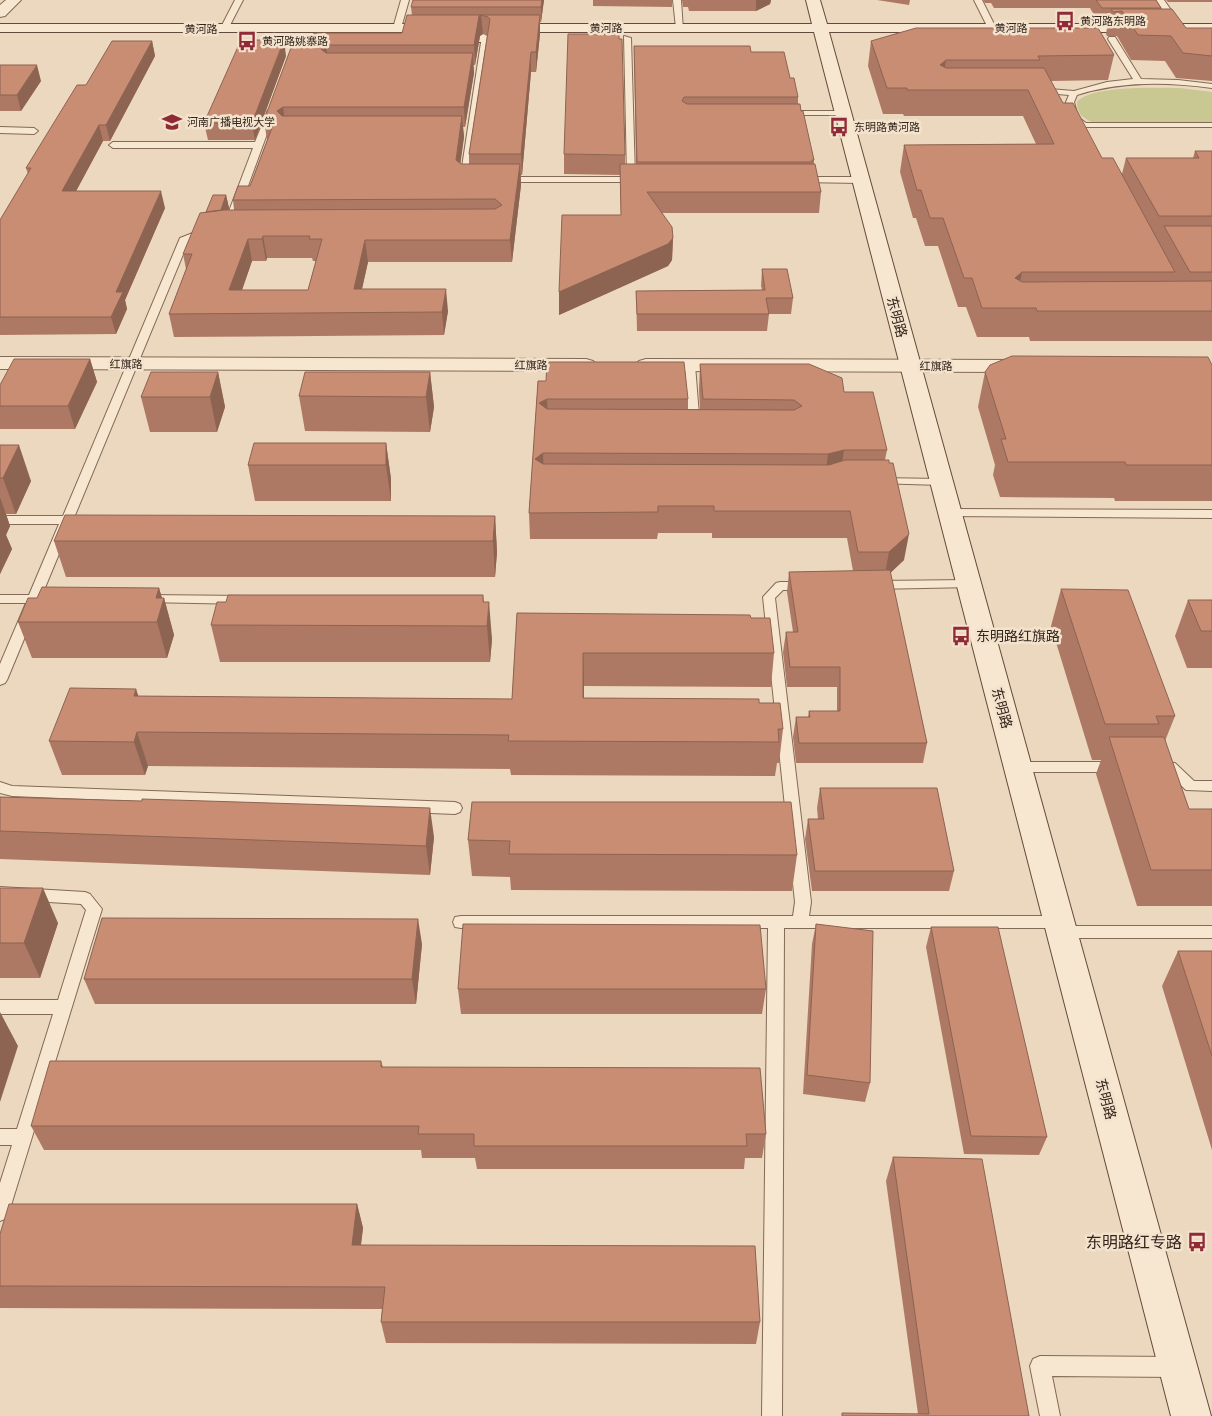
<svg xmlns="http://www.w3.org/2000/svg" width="1212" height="1416" viewBox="0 0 1212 1416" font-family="'Crimson Pro','Noto Sans SC',serif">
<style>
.green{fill:#c9c892}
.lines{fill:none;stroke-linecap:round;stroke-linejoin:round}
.lane-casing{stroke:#836957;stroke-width:2}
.street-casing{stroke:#836957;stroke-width:2}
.secondary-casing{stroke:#644a3b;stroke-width:2}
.lane{fill:#f7e7d0;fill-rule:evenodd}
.street{fill:#f7e7d0;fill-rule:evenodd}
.secondary{fill:#f7e7d0;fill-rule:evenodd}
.wall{fill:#ad7964;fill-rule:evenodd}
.shaded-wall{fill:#8d6351}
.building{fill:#c98d74;stroke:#8d6351;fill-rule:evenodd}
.labels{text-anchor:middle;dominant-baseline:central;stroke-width:5;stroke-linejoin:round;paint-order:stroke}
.far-poi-label{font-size:11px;fill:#33241c;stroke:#f3e3cd;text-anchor:start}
.far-street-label{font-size:11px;fill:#33241c;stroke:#f3e3cd}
.street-label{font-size:14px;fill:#33241c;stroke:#f3e3cd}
.poi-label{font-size:14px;fill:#33241c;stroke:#f3e3cd;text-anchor:start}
.near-poi-label{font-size:16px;fill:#33241c;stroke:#f3e3cd;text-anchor:end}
</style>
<rect width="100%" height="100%" fill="#ecd8be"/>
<path class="green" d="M1180,88l32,4v30h-120c-11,-5 -15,-9 -15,-20 14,-17 80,-14 103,-14z"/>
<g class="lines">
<defs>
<path id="lane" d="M235,0h8l-16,31h-6l-1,-2z
M401,0h8l-8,28 -4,2 -4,-2z
M673,0h8l2,30 -7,-2z
M974,0h8l14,28 -1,2 -7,-2z
M1156,0h8l16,23 -1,2h-6z
M482,36l7,2 -21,142 -4,3 -4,-3z
M624,36l7,2 4,139 7,1v4h-142v-4l3,-1h124z
M1109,37h6l26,42 37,1 34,4v4c-46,-6 -90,-7 -135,7l-3,7 4,15 8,6h126v4h-128l-14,-9 -4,-16 3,-7 -35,-3 -1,-2 4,-2 37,3 33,-9 26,-3 -25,-40z
M268,110l7,2 -42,115 -5,3 -5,-3 30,-79h-140l-4,-3 4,-3h142z
M783,111h60l4,2 -4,2h-57l-4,-2z
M0,127l34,1 4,3 -4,3 -34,-1z
M801,177h60l4,3 -4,3 -63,-1v-4z
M208,227l5,3 -2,2 -22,8 -147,355 5,4 -1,3 -7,1 -32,77 -2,3 -5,2v-21l26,-61h-26v-8h29l30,-71h-59v-8h63l117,-278z
M690,362l5,3 5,63 -6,3 -6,-3 -3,-63z
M879,478l62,1 6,3 -6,3 -66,-2 -2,-2 2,-2z
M950,509l262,1v8l-266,-2 -2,-3 2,-3z
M969,580l4,1 2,3 -2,3 -99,2 -6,-4 6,-4z
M780,582h25l6,4 -6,4h-22l-8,8 36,304 -2,14h249l6,1 2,5 -2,4h148v12h-151l-6,-1 -2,-5 2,-4h-271l-2,488h-20l6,-488h-307l-6,-1 -2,-5 2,-5 6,-1h332l2,-14 -32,-305 13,-14z
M148,595l98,1 6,4 -6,4 -103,-2 -1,-3 1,-3z
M1017,762h99l5,1 2,4 -2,4 -5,1h-99l-5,-1 -2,-4 2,-4z
M1160,762l15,1 19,18h18v10l-26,-1 -19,-18 -12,-1 -2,-4 2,-4z
M0,782l12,4 443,16 5,2 2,4 -2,4 -5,2 -443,-18 -12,-3z
M0,887l85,5 5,2 12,15 -93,303 -2,6 -7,3v-38l12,-38h-12v-16h17l36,-115h-53v-14h58l28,-90 -5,-6 -81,-5z
M1040,1356l137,1 7,3 3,7 -3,7 -7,3 -125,-1 8,40h-20l-10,-50 3,-7z"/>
<path id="street" d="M6,0h15l-16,16 -5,1v-12z
M0,357l586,2 7,2 4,4 -4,4 -7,2 -586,-2z
M646,359l380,1 7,2 4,4 -4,4 -7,2 -380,-1 -7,-2 -4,-4 4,-4z"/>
<path id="secondary" d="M806,0h14l7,24h385v8h-383l382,1384h-40l-357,-1384h-310l-5,-1 -2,-3 2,-3 5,-1h308z
M0,24h441l5,1 2,3 -2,3 -5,1h-441z
M441,33h82l5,2 3,3 -3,3 -5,2 -87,-2 -3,-3 3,-3z"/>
</defs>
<use href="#lane" class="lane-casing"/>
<use href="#street" class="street-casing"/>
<use href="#secondary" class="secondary-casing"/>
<use href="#lane" class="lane"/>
<use href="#street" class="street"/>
<use href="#secondary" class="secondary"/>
</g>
<path class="wall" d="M544,0l-3,22h-1v12l-4,38h-5l-9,103h-1v10l-9,77h-144l-6,27 86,22 -4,24 -270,2 -5,-23 17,-45 -3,-15 23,-42 20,-17 3,13 -1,2h6l-1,-10 17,-14 17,-46 -3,-20 49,-83 89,-4 10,-18 -1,-8zM483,34l4,2 -18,118v10h-8l-1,-1 4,-26 -1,-10h2l9,-54 -1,-8h2l5,-29zM267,258h45l1,3h3l-8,29h-66l10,-29h14z
M593,0h79v7l-79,-1z
M682,0h89l-1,4 -14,7h-67l-1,-4h-5z
M877,0h33l-1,5z
M983,0h173l5,8v1l25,19h26v53l-36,-3 -11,-17 -34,-1 -14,-24h-10l-1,-2 2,-12h-10l-8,-14h-96l-3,-5h-6z
M1166,0h46v2h-44z
M152,41l3,15 -45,85h-7l-27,50 89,17 -40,92 2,9 -11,25 -116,1v-115l28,-46 -2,-6 60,-83z
M871,41l243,14 -6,25 -57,1 12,22 39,55 20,16 4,-16h67l2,-7h17v190h-182l-1,-4h-52l-11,-30h-8l-20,-61h-13l-9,-28h-3l-13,-46 4,-27 132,-1 -13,-28h-119l-1,-2h-20l-15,-48z
M634,46l117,6 39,26 8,19v7l16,56v4l7,28 -2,21h-157l11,25 -1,22 -4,6 -109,49 62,-100 -1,-40 -56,-1v-20l61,1v9h11z
M286,56l-31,84h-47l-4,-17z
M0,65l41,16 -20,30h-21z
M762,269l31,29 -2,16h-22l-2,17h-130l-1,-40 126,-1 -1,-4z
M90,359l7,23 -22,47h-75v-44z
M700,364l144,28 43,58 -2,10 19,100 -14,13 37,170 -4,20h-127l-3,-26 3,-20h12l1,-6h28v-24h-50l-4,-35 3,-20h7l-6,-40 2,-20 64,-1 -6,-33h-135v-5h-54l-1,6h-127l-1,-26 9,-132 150,18v10h12l-1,-19z
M1212,365v136h-97l-1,-3 -114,-1 -7,-22 2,-10 -17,-58 7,-35z
M218,372l7,35 -8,25h-67l-9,-35z
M430,372l4,35 -4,25 -125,-1 -6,-35z
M386,443l5,36v22h-136l-7,-36z
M0,445l31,36 -15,33h-10l4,12 -4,9 6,14 -12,25z
M495,516l2,36 -2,25h-429l-12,-36z
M159,588l3,10h2l10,37 -7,23h-135l-14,-36 19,-24z
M1061,589l114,127 -10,25 24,68h23v97h-75l-41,-132 5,-14h-9l-41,-134z
M483,595l1,7 8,37 -2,23h-270l-9,-37z
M1188,600h24v68h-25l-12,-32z
M517,613l234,5 23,35 -3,34 -187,-1v12l175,5 24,26 -4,34h-2l-2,13 -264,-1 -1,-6 -362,-3 -3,9h-83l-13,-34 87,-52 2,7 374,3z
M820,788l134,83 -5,20h-137l-7,-52 3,-20h10l-1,-11z
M0,797l434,40 -4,38 -430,-16z
M472,802l325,53 -5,36 -281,-1 -1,-13 -38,-1 -4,-36z
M0,888l58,35 -18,55h-40z
M816,924l54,159 -5,19 -62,-8 9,-150z
M931,927l116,210 -8,18 -75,-1 -38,-207z
M422,944l-6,60h-321l-11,-25z
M1178,951h34v199l-50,-164z
M458,989h308l-4,25h-301z
M381,1061l2,6 383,67 -4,24h-17l-1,11h-267l-2,-11h-53l-1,-8h-377l-13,-24z
M893,1157l136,259 -111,-2 -32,-233z
M357,1204l6,24 -2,17 399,77 -4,22 -370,-1 -5,-21 1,-13 -382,-1v-74z"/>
<path class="shaded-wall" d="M542,0h2l-3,22v-15z
M756,0h15l-1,4 -14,7z
M481,15l2,19 -3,2 -5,29 -1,-20 5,-29z
M540,15v19l-4,38v-20z
M284,40l2,16 -31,84 -3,-17z
M152,41l3,15 -45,85 -4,-16z
M326,45l3,20 -8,-16z
M531,52v20l-9,103 -1,-21z
M473,53l1,20 -9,54 -1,-20z
M946,60l-4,26 -6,5 4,-26z
M37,65l4,16 -20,30 -4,-16z
M283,107l3,20 -9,-16z
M462,116l2,21 -6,45 -2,-22z
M99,125l4,16 -36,67 -5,-17z
M520,164l1,21 -9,77 -2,-22z
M161,191l4,17 -40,92 2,9 -11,25 -5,-17 5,-25z
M226,195l3,13 -6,15 -15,3z
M263,236l4,22 -1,3 -4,-22z
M673,238l-1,22 -4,6 -109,49v-23z
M248,239l4,22 -18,52 -5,-23z
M365,240l3,22 -11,49 -3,-22z
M1022,272l-6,29 -1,-23z
M446,289l2,22 -4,24 -2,-23z
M90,359l7,23 -22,47 -7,-23z
M218,372l7,35 -8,25 -7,-35z
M430,372l4,35 -4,25 -4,-35z
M547,399l1,26 -9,-22z
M386,443l5,36v22l-5,-36z
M19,445l12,36 -15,33 -13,-36z
M844,450l-4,26 -15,4 3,-26z
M543,453l1,26 -9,-20z
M0,497l10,29 -4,9 6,14 -12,25z
M495,516l2,36 -2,25 -2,-36z
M909,534l-5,26 -20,19 5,-27z
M159,588l4,14 1,-4 10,37 -7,23 -10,-36 -1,-24z
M489,602l3,37 -2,23 -3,-36z
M583,653l1,33 -1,46z
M136,689l11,34 -13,-27z
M137,732l11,34 -3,9 -11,-33z
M430,808l4,29 -4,38 -4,-29z
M43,888l15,35 -18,55 -16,-35z
M418,919l4,25 -6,60 -4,-25z
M0,1012l18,34 -18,56z
M357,1204l6,24 -5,39 -6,-22z"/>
<path class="building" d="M413,0h129l-1,7h-130z
M1096,0h60l5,8h-59z
M1111,9h61l14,19h26v28l-29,-3 -12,-17 -33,-1 -16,-24 -9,1z
M407,15h133l-4,37h-5l-10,102h-52l21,-135 -2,-2 -7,-2 -2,1 -5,29h-148l-5,4 5,4h147l-9,54h-181l-6,4 5,5h180l-6,44 5,4h59l-10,76h-145l-11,49h92l-4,23 -273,2 23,-60h-9l17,-41 24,-3 271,-1 7,-4 -7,-6 -262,1 5,-14h12l25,-66h-11l31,-83h18l1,-4h88zM263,236h47l-1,3h13l-14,51h-79l19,-51h14z
M916,28h182l16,27 -76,1 2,4h-94l-6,5 6,3h98l19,35h10l29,55h11l62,114h-153l-7,6 7,4 190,-1v30h-175l-1,-3h-54l-10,-30h-8l-21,-60h-13l-9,-28h-4l-13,-45 150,-1 -26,-54h-121v-2h-20l-16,-47z
M568,34h51v5h3l3,116 -61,-1z
M241,40h43l-32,83h-48z
M112,41h40l-46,84h-7l-37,66h99l-45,101h7l-12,25h-111v-97l31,-52h-5l51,-83h9z
M634,46h116l1,6h33l6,26h4l4,19h-114l-2,4 5,3h113l1,7h2l11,49h-2v2h-175z
M0,65h37l-20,30h-17z
M1195,151h17v65h-53l-33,-58h73z
M620,164h195l6,28h-174l25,35 1,11 -5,6 -109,48 3,-77h59z
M213,195h13l-5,15 -15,2z
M1164,226h48v46h-22z
M762,269h25l6,29h-27l3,16h-132l-1,-23 129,-1z
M1012,356l196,1 4,8v100h-86l-1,-3h-117l-7,-23h5l-21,-67 5,-7z
M14,359h76l-22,47h-68v-21z
M547,362h137l4,37h-141l-8,4 8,6 247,1 8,-4 -8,-6 -91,-1 -3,-35h109l33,14 2,14h29l14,58h-43l-16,4 -285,-1 -8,6 8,5 286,1 16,-5h44v3h4l16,71 -20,18h-31l-8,-41h-136v-5h-56v6l-129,1 9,-132h8z
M151,372h67l-8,25h-69z
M305,372h125l-4,25 -127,-1z
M254,443h132v22h-138z
M0,445h19l-16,33h-3z
M65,515l430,1 -2,25h-439z
M890,570l37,173h-128l-3,-26h14l-1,-6h31v-44h-50l-4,-35h12l-9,-60z
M42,587l117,1 -3,10h8l-7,24h-139l10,-24h9z
M1061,589l67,1 47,126h-19l3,8h-54z
M228,595h255v7h6l-2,24 -276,-1 6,-23h9z
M1188,600h24v31h-11z
M517,613l233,2 1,3h19l4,35h-191v45l176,1v4h21l3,26h-5l1,13 -271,-1 1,-6 -372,-3 -3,10 -85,-1 21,-53 66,1 -2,7 378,3z
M1109,737h55l25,72h23v61h-61z
M820,788h117l17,83h-139l-7,-52h16z
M0,797l142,4v-2l288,9 -4,38 -426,-15z
M472,802h319l6,53 -288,-1 1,-13 -42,-1z
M0,888h43l-19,55h-24z
M102,918l316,1 -6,60h-328z
M463,924l297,1 6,64h-308z
M816,924l57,7 -3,152 -63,-8z
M931,927h67l49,210 -76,-1z
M1178,951h34v105z
M50,1061h331v6l379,1 6,66h-20l1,12h-273v-12h-56l1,-8h-388z
M893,1157l89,2 47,257h-187v-3l87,1z
M9,1204h348l-5,41 403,1 5,76h-379l4,-35 -385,-1v-52z"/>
<defs>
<symbol id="bus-bare" viewBox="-9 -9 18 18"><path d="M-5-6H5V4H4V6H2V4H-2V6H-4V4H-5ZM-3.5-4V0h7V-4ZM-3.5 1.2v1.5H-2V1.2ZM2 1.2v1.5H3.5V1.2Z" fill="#902a37" stroke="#f3e3cd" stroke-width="2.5" paint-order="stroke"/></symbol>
<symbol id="university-bare" viewBox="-9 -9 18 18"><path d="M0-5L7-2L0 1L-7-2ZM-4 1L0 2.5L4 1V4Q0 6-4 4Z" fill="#902a37" stroke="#f3e3cd" stroke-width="2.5" paint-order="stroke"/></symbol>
</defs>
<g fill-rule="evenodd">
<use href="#bus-bare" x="1051" y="7" width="28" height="28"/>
<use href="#bus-bare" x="233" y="27" width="28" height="28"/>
<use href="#university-bare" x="158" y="108" width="28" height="28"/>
<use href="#bus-bare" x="825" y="113" width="28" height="28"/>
<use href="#bus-bare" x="947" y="622" width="28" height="28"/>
<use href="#bus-bare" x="1183" y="1228" width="28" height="28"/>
</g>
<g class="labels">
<g class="far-poi-label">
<text x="1080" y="21">黄河路东明路</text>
<text x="262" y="41">黄河路姚寨路</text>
<text x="187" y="122">河南广播电视大学</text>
<text x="854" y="127">东明路黄河路</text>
</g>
<g class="far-street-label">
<text x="606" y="28">黄河路</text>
<text x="1011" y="28">黄河路</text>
<text x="201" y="29">黄河路</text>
<text x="126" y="364">红旗路</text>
<text x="531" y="365">红旗路</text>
<text x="936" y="366">红旗路</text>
</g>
<g class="street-label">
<text transform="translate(897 317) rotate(75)">东明路</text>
<text transform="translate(1002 708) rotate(75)">东明路</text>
<text transform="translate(1106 1099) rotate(75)">东明路</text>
</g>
<g class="poi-label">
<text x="976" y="636">东明路红旗路</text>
</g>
<g class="near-poi-label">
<text x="1182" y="1242">东明路红专路</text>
</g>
</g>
</svg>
